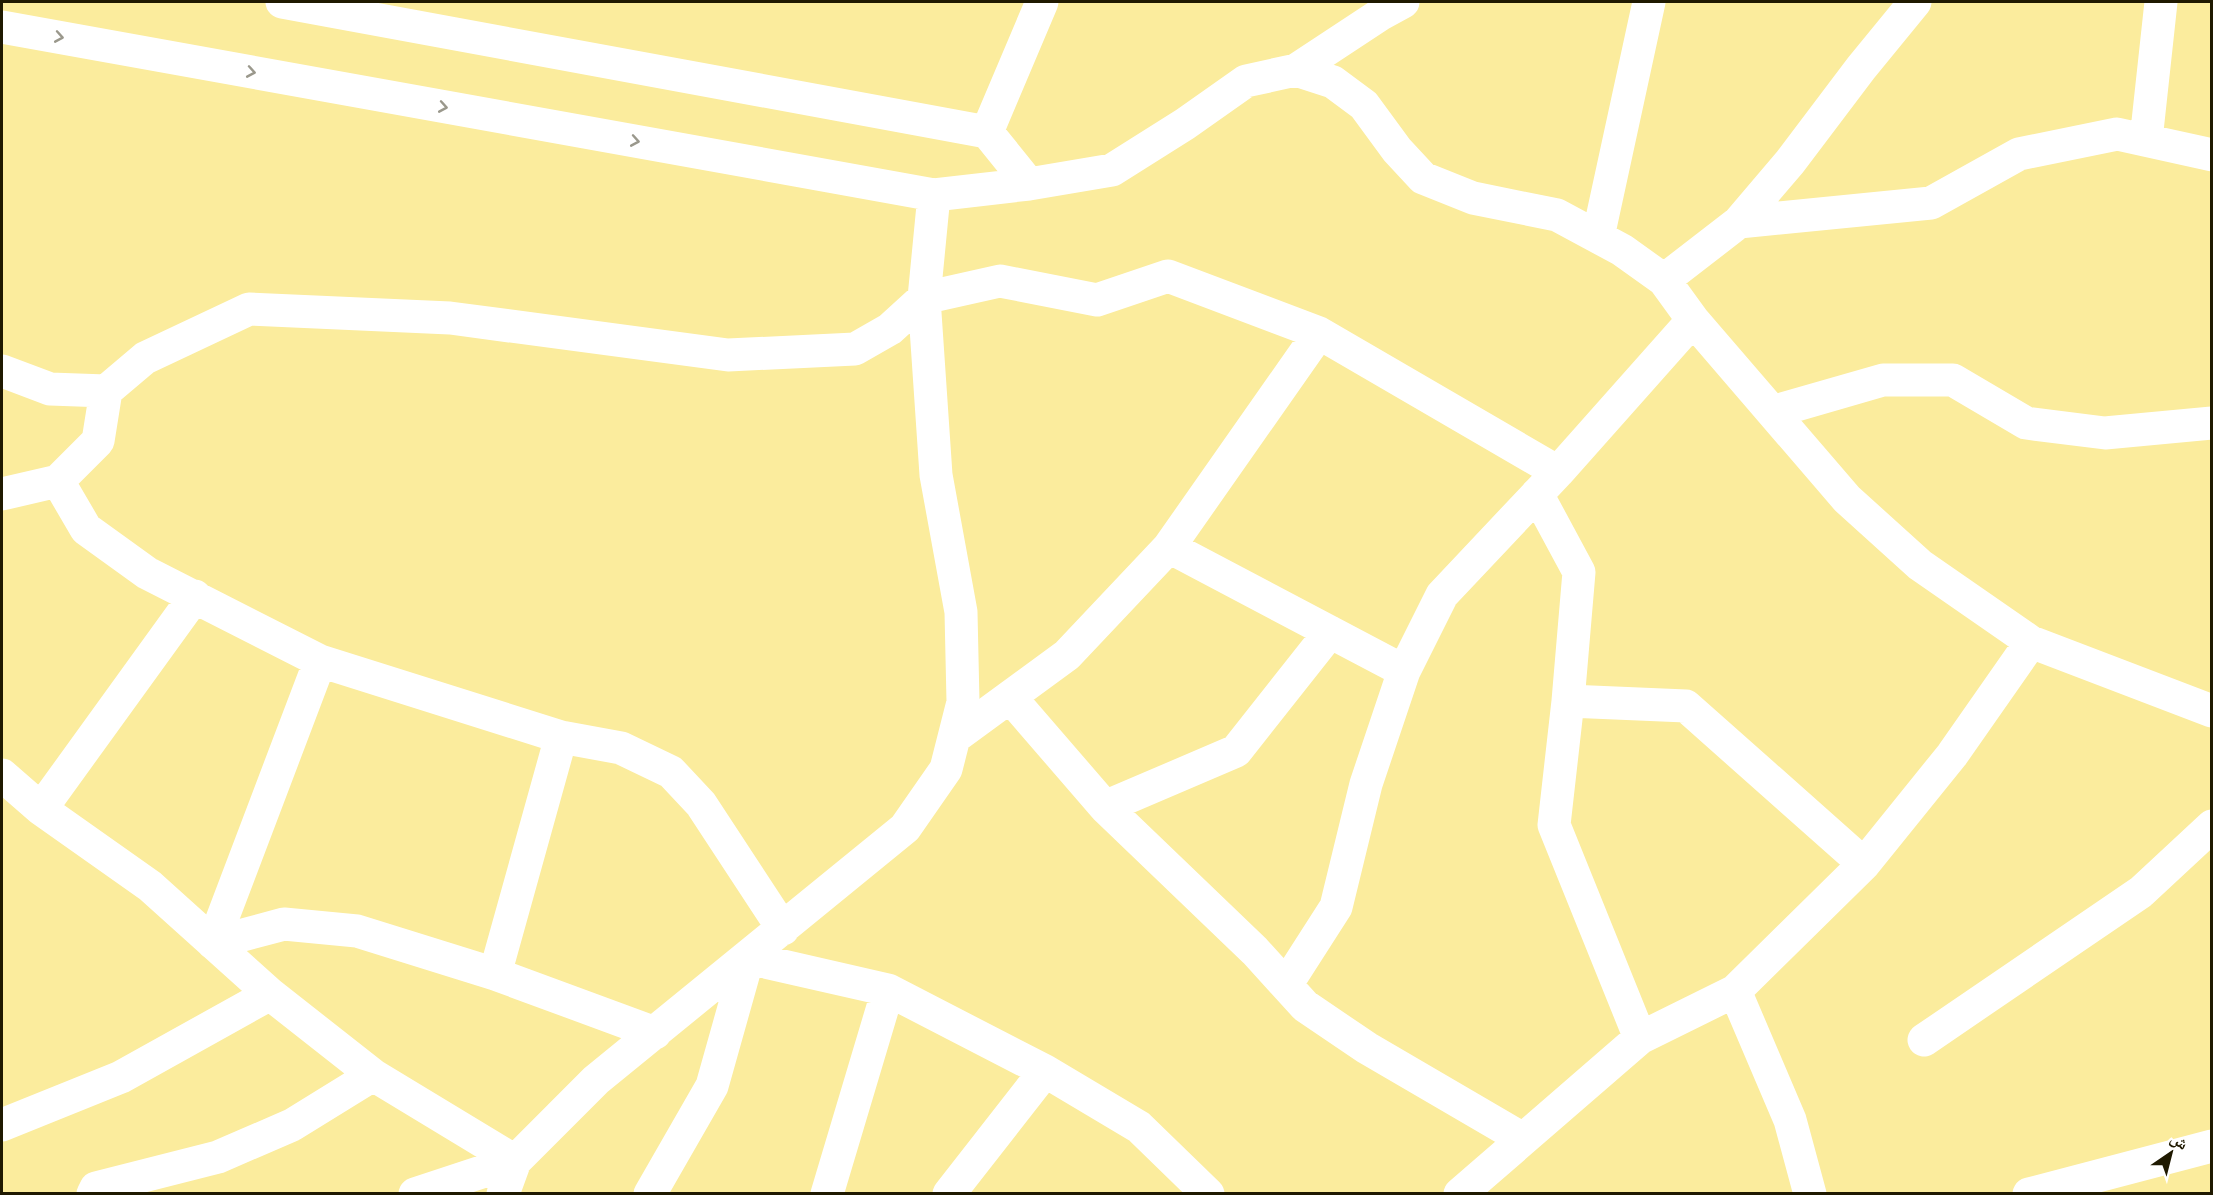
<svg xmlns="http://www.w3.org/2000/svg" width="2213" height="1195" viewBox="0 0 2213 1195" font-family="Jost,'Noto Naskh Arabic',sans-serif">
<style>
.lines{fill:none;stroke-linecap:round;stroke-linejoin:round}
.minor{stroke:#fff;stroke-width:33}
.oneway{stroke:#9a988c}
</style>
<rect width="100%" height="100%" fill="#fbec9d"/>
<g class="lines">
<path class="minor" d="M2,27l932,168 95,-11 -42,-52 -705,-130
M1296,70l85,-56 22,-12
M987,132l55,-130
M2146,140l15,-138
M1029,184l83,-14 73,-46 61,-43 50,-11 37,12 31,23 33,45 26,28 50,20 84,17 65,35 42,30 29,40 154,179 73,66 111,77 181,69
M1739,222l192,-19 88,-49 98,-20 95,21
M1598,237l51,-235
M1664,280l75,-58 51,-60 71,-94 54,-66
M2,371l48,18 56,2 39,-33 104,-49 201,9 278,37 127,-6 35,-20 34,-31 10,-103
M1772,412l111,-32h70l73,43 79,10 107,-10
M58,481l28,48 61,44 173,88 241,76 60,11 50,24 30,32 82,125
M2,494l56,-13 40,-40 8,-50
M1537,494l42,78 -11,129 118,5 178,158
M1169,547l235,124
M1010,697l95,110 150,144 50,55 62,42 156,91
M1568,701l-14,124 86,213
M955,737l112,-82 102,-108 150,-214
M2,775l39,34 109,77 120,108 103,81 142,86
M1105,807l131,-56 94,-119
M41,809l154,-213
M213,943l71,-19 73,7 138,43 160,59
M213,943l107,-282
M495,974l66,-237
M1286,985l50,-78 30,-123 38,-113 38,-76 116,-123 135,-152
M1735,991l55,129 20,74
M1924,1040l217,-148 71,-66
M2,1125l119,-48 149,-83
M93,1194l3,-6 122,-31 74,-32 81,-50
M415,1194l100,-33
M503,1194l12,-33 81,-81 309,-252 41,-59 17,-67 -2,-90 -25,-137 -12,-177 76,-17 97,19 71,-24 151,57 239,139
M650,1194l62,-108 36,-128 140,32 157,81 94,56 69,67
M827,1194l61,-204
M949,1194l96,-123
M1460,1194l180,-156 95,-47 129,-127 88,-109 79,-113
M2029,1194l183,-48"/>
</g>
<defs><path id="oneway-chevron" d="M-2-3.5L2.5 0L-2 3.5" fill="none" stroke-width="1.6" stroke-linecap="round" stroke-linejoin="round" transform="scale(1.5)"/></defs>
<g class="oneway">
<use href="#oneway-chevron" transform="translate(59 37) rotate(10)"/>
<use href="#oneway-chevron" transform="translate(251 72) rotate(10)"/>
<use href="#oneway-chevron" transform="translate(443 107) rotate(10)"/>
<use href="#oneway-chevron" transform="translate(635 141) rotate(10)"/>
</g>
<rect width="2213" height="1195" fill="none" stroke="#1f1900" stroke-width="6"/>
<g transform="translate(2171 1153) rotate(35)" stroke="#ffffff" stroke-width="4.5" paint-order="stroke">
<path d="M0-4.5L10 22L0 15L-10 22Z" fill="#1f1900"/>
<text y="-9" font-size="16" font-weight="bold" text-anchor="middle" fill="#1f1900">ش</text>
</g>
</svg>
